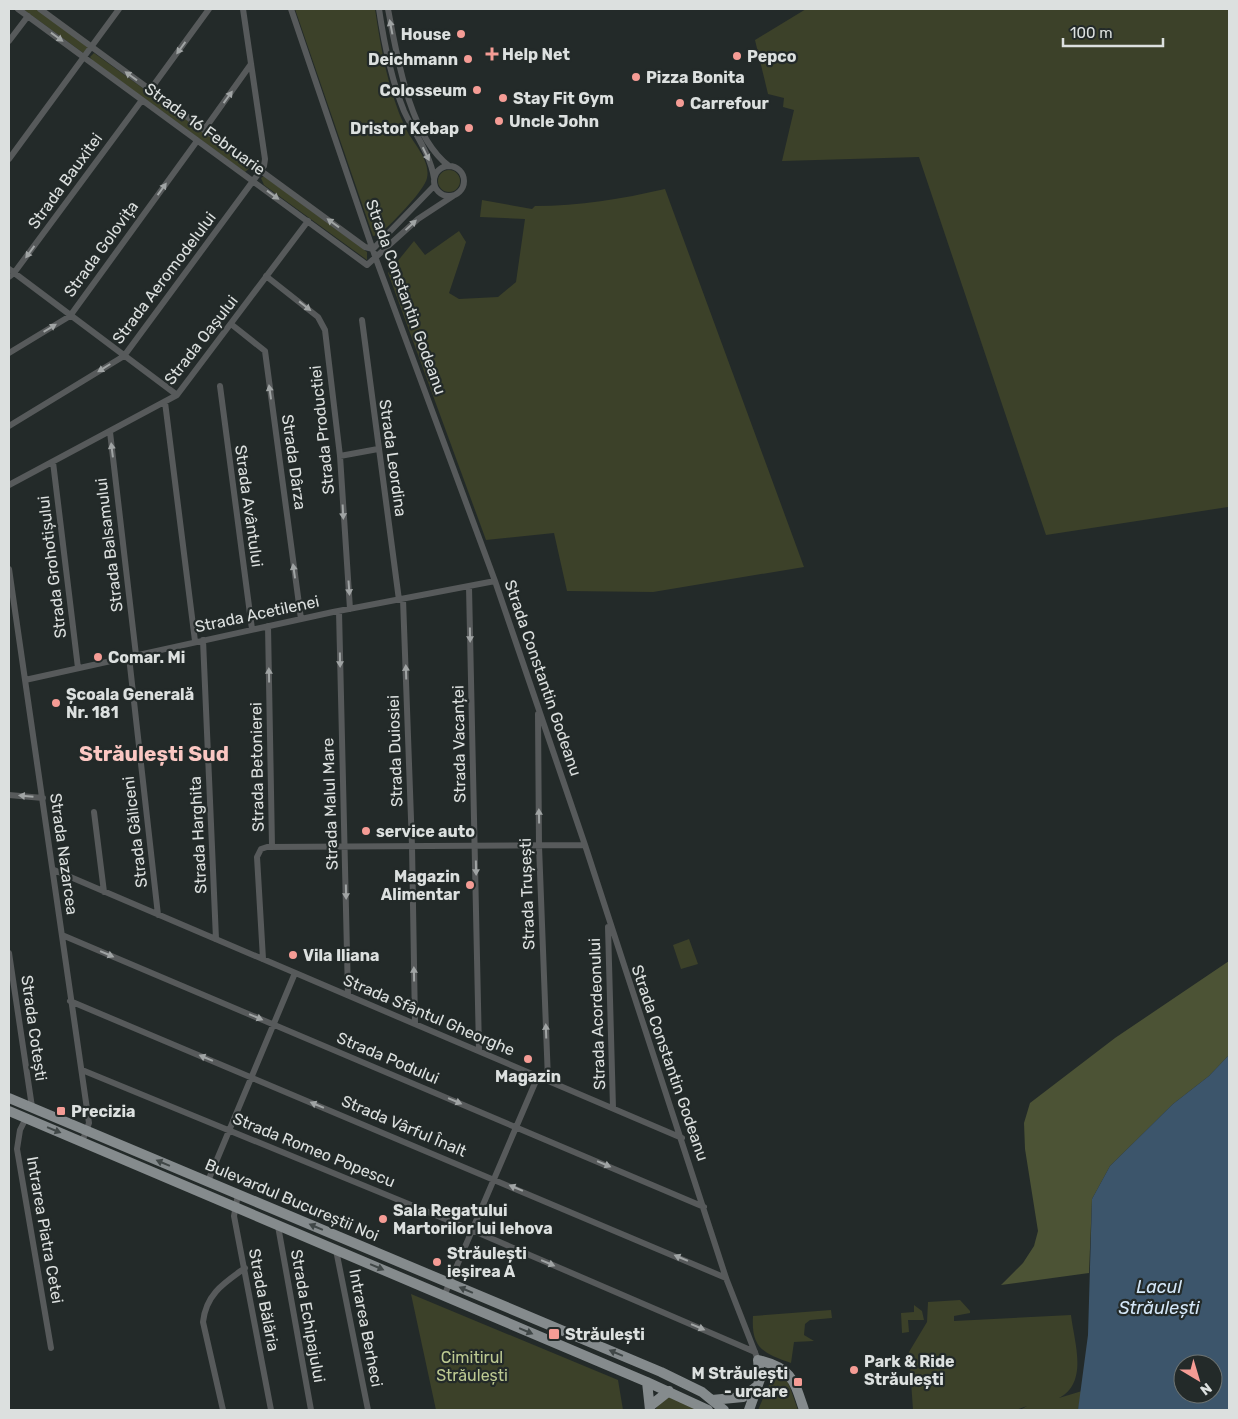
<svg xmlns="http://www.w3.org/2000/svg" width="1238" height="1419" viewBox="0 0 1238 1419" font-family="Rubik,sans-serif">
<style>
.green{fill:#3c4129}
.forest{fill:#4c5335}
.water{fill:#3c556b;fill-rule:evenodd}
.lines{fill:none;stroke-linecap:round;stroke-linejoin:round}
.street{stroke:#575a5b;stroke-width:6}
.primary{stroke:#858b8d;stroke-width:10}
.oneway{fill:#a0a4a4}
.oneway2{fill:#404747}
.poi-dot{fill:#f59c95;stroke:#232a29;stroke-width:2}
.labels{text-anchor:middle;dominant-baseline:central;stroke-width:4.5;stroke-linejoin:round;paint-order:stroke}
.poi-label{font-size:16px;font-weight:bold;fill:#dce0df;stroke:#232a29;text-anchor:start}
.street-label{font-size:16px;fill:#dce0df;stroke:#232a29}
.park-label{font-size:16px;fill:#bdca92;stroke:#232a29}
.water-label{font-size:18px;font-style:italic;fill:#d4e7f8;stroke:#232a29}
.district-label{font-size:21px;font-weight:bold;fill:#fbc7c2;stroke:#232a29}
</style>
<rect width="100%" height="100%" fill="#232a29"/>
<path class="green" d="M23,9h14l51,37 -2,9z
M295,9h80c6,40 13,81 30,118 7,15 26,33 22,51 -2,12 -38,49 -49,57l-5,1z
M806,9h423v499l-1,-1 -182,28 -127,-378 -137,4 12,-51 -11,-3 1,-9 -16,-4 -13,-54z
M94,53l154,111 2,4 -5,4 -152,-111 -3,-4z
M438 181a11 11 0 1 1 22 0a11 11 0 1 1-22 0Z
M264,176l103,76v8l-103,-75 -3,-7z
M665,189l139,378 -151,25 -86,-1 -13,-58 -68,7 -98,-267 26,-32 11,14 34,-24 7,11 -17,51 10,6 39,-2 18,-15 9,-63 -45,-2 2,-17 50,9 3,-3c45,0 86,-7 130,-17z
M689,939l9,25 -17,5 -8,-24z
M411,1294l207,86 5,30h-187z
M960,1300l10,11v2l-16,3v5l117,-6c3,27 18,67 -12,83l23,-7 -4,19h-58l7,-4 -11,4h-103l-4,-58 18,-30 1,-20z
M914,1305l8,6 2,9h-16l1,12 -7,1 -1,-20 13,-1z
M831,1310l1,8 -22,2 -5,4 -1,11 10,6 -20,1 -3,21c-28,-10 -40,-15 -38,-47z
M777,1374l10,5 11,31h-40l11,-25 -1,-5z
M669,1397l32,13h-46l4,-6z"/>
<path class="forest" d="M1229,961v94l-20,21 -36,28 -63,62 -18,33 -3,74 -88,12 22,-22 11,-17 4,-15 -13,-82 -1,-26 6,-20 85,-65z"/>
<path class="water" d="M1229,1055v355h-151l10,-75 4,-136 18,-33 63,-62 36,-28zM1183,1364h30v30h-30z"/>
<g class="lines">
<path class="street" d="M18,9l349,256 51,-46 35,-23
M40,9l325,238 8,2
M291,9l85,250 119,322 90,264 141,433 32,82
M379,9c5,34 12,70 25,102 10,22 26,42 30,67
M388,9c9,46 21,127 61,157
M9,41l19,-25
M150,90l59,-81
M204,130l47,-66
M9,159l110,-150
M434 181a15 15 0 1 1 30 0a15 15 0 1 1-30 0Z
M373,249l61,-63
M9,269l168,126
M266,276l52,41 7,13 15,126 10,153
M9,277l5,-4 128,-173
M362,320l37,280
M231,324l34,27 36,268
M9,353l61,-37 127,-175
M220,386l32,243
M165,402l30,239
M9,426l115,-70 140,-190 1,-7 -22,-150
M110,432l26,223
M340,456l38,-7
M53,462l25,206
M9,485l168,-90 131,-174
M9,569l80,554 -7,19
M469,587l10,463
M403,599l9,247 3,177
M339,611l9,384
M268,626l4,220
M203,640l13,299
M129,657l29,258
M25,680l308,-68 162,-31
M538,714l1,132 9,234
M9,795l34,3
M94,812l10,80
M54,870l628,268
M608,927l5,181
M62,935l642,272
M9,953l23,154
M263,959l-6,-102 4,-8 6,-2 318,-2
M70,1001l656,277
M82,1070l385,158 288,124
M26,1118l-6,12 -3,19 34,199
M208,1181l87,-208
M238,1194l-4,22 37,194
M278,1226l33,184
M336,1250l32,160
M444,1296l94,-220
M223,1410l-20,-88c3,-28 21,-39 42,-54"/>
<path class="primary" d="M9,1098l652,274 41,20 22,18
M9,1111l638,271 61,28
M647,1382l3,28
M712,1400l31,-3 13,-10
M650,1406l19,-15
M749,1410l11,-31 -2,-19c34,8 36,20 46,50"/>
</g>
<defs><path id="oneway-solid" d="M-6-.8H1V-3.2L6.5 0L1 3.2V.8H-6Z" transform="scale(1.25)"/></defs>
<g class="oneway">
<use href="#oneway-solid" transform="translate(391 27) rotate(-101)"/>
<use href="#oneway-solid" transform="translate(57 37) rotate(36)"/>
<use href="#oneway-solid" transform="translate(181 48) rotate(126)"/>
<use href="#oneway-solid" transform="translate(131 76) rotate(-144)"/>
<use href="#oneway-solid" transform="translate(228 97) rotate(-54)"/>
<use href="#oneway-solid" transform="translate(426 154) rotate(64)"/>
<use href="#oneway-solid" transform="translate(162 189) rotate(-54)"/>
<use href="#oneway-solid" transform="translate(273 195) rotate(36)"/>
<use href="#oneway-solid" transform="translate(333 223) rotate(-144)"/>
<use href="#oneway-solid" transform="translate(411 225) rotate(-43)"/>
<use href="#oneway-solid" transform="translate(30 252) rotate(126)"/>
<use href="#oneway-solid" transform="translate(305 306) rotate(38)"/>
<use href="#oneway-solid" transform="translate(50 328) rotate(-31)"/>
<use href="#oneway-solid" transform="translate(104 368) rotate(148)"/>
<use href="#oneway-solid" transform="translate(270 392) rotate(-98)"/>
<use href="#oneway-solid" transform="translate(112 450) rotate(-97)"/>
<use href="#oneway-solid" transform="translate(343 512) rotate(87)"/>
<use href="#oneway-solid" transform="translate(294 571) rotate(-98)"/>
<use href="#oneway-solid" transform="translate(349 588) rotate(86)"/>
<use href="#oneway-solid" transform="translate(470 635) rotate(89)"/>
<use href="#oneway-solid" transform="translate(340 660) rotate(89)"/>
<use href="#oneway-solid" transform="translate(406 672) rotate(-92)"/>
<use href="#oneway-solid" transform="translate(269 675) rotate(-91)"/>
<use href="#oneway-solid" transform="translate(26 796) rotate(-175)"/>
<use href="#oneway-solid" transform="translate(539 816) rotate(-91)"/>
<use href="#oneway-solid" transform="translate(476 868) rotate(89)"/>
<use href="#oneway-solid" transform="translate(346 892) rotate(89)"/>
<use href="#oneway-solid" transform="translate(107 954) rotate(23)"/>
<use href="#oneway-solid" transform="translate(414 974) rotate(-91)"/>
<use href="#oneway-solid" transform="translate(256 1017) rotate(23)"/>
<use href="#oneway-solid" transform="translate(546 1031) rotate(-92)"/>
<use href="#oneway-solid" transform="translate(206 1058) rotate(-157)"/>
<use href="#oneway-solid" transform="translate(455 1101) rotate(23)"/>
<use href="#oneway-solid" transform="translate(317 1105) rotate(-157)"/>
<use href="#oneway-solid" transform="translate(604 1164) rotate(23)"/>
<use href="#oneway-solid" transform="translate(516 1188) rotate(-157)"/>
<use href="#oneway-solid" transform="translate(681 1258) rotate(-157)"/>
<use href="#oneway-solid" transform="translate(548 1263) rotate(23)"/>
<use href="#oneway-solid" transform="translate(698 1327) rotate(23)"/>
</g>
<g class="oneway2">
<use href="#oneway-solid" transform="translate(54 1130) rotate(22)"/>
<use href="#oneway-solid" transform="translate(163 1163) rotate(-157)"/>
<use href="#oneway-solid" transform="translate(316 1227) rotate(-157)"/>
<use href="#oneway-solid" transform="translate(377 1267) rotate(23)"/>
<use href="#oneway-solid" transform="translate(466 1290) rotate(-157)"/>
<use href="#oneway-solid" transform="translate(526 1331) rotate(23)"/>
<use href="#oneway-solid" transform="translate(616 1353) rotate(-157)"/>
</g>
<g class="poi-dot">
<circle cx="461" cy="34" r="5"/>
<path d="M489.5 46.5h5v5h5v5h-5v5h-5v-5h-5v-5h5z"/>
<circle cx="737" cy="56" r="5"/>
<circle cx="468" cy="59" r="5"/>
<circle cx="636" cy="77" r="5"/>
<circle cx="477" cy="90" r="5"/>
<circle cx="503" cy="98" r="5"/>
<circle cx="680" cy="103" r="5"/>
<circle cx="499" cy="121" r="5"/>
<circle cx="469" cy="128" r="5"/>
<circle cx="98" cy="657" r="5"/>
<circle cx="56" cy="703" r="5"/>
<circle cx="366" cy="831" r="5"/>
<circle cx="470" cy="885" r="5"/>
<circle cx="293" cy="955" r="5"/>
<circle cx="528" cy="1059" r="5"/>
<rect x="56" y="1106" width="10" height="10" rx="2.5"/>
<circle cx="383" cy="1219" r="5"/>
<circle cx="437" cy="1262" r="5"/>
<rect x="548" y="1328" width="12" height="12" rx="2.5"/>
<circle cx="854" cy="1370" r="5"/>
<rect x="793" y="1377" width="10" height="10" rx="2.5"/>
</g>
<g class="labels">
<g class="poi-label">
<text x="451" y="34" text-anchor="end">House</text>
<text x="502" y="54">Help Net</text>
<text x="747" y="56">Pepco</text>
<text x="458" y="59" text-anchor="end">Deichmann</text>
<text x="646" y="77">Pizza Bonita</text>
<text x="467" y="90" text-anchor="end">Colosseum</text>
<text x="513" y="98">Stay Fit Gym</text>
<text x="690" y="103">Carrefour</text>
<text x="509" y="121">Uncle John</text>
<text x="459" y="128" text-anchor="end">Dristor Kebap</text>
<text x="108" y="657">Comar. Mi</text>
<text x="66" y="694">Școala Generală<tspan x="66" dy="18">Nr. 181</tspan></text>
<text x="376" y="831">service auto</text>
<text x="460" y="876" text-anchor="end">Magazin<tspan x="460" dy="18">Alimentar</tspan></text>
<text x="303" y="955">Vila Iliana</text>
<text x="528" y="1076" text-anchor="middle">Magazin</text>
<text x="71" y="1111">Precizia</text>
<text x="393" y="1210">Sala Regatului<tspan x="393" dy="18">Martorilor lui Iehova</tspan></text>
<text x="447" y="1253">Străulești<tspan x="447" dy="18">ieșirea A</tspan></text>
<text x="565" y="1334">Străulești</text>
<text x="864" y="1361">Park &amp; Ride<tspan x="864" dy="18">Străulești</tspan></text>
<text x="788" y="1373" text-anchor="end">M Străulești<tspan x="788" dy="18">- urcare</tspan></text>
</g>
<g class="street-label">
<text transform="translate(205 129) rotate(36)">Strada 16 Februarie</text>
<text transform="translate(65 181) rotate(-54)">Strada Bauxitei</text>
<text transform="translate(101 249) rotate(-54)">Strada Golovița</text>
<text transform="translate(164 278) rotate(-53)">Strada Aeromodelului</text>
<text transform="translate(406 297) rotate(70)">Strada Constantin Godeanu</text>
<text transform="translate(201 340) rotate(-52)">Strada Oașului</text>
<text transform="translate(322 430) rotate(-96)">Strada Productiei</text>
<text transform="translate(393 458) rotate(82)">Strada Leordina</text>
<text transform="translate(294 462) rotate(82)">Strada Dârza</text>
<text transform="translate(249 506) rotate(82)">Strada Avântului</text>
<text transform="translate(109 545) rotate(-97)">Strada Balsamului</text>
<text transform="translate(52 567) rotate(-97)">Strada Grohotișului</text>
<text transform="translate(257 614) rotate(-12)">Strada Acetilenei</text>
<text transform="translate(543 678) rotate(71)">Strada Constantin Godeanu</text>
<text transform="translate(459 744) rotate(-91)">Strada Vacanței</text>
<text transform="translate(395 751) rotate(-92)">Strada Duiosiei</text>
<text transform="translate(257 767) rotate(-91)">Strada Betonierei</text>
<text transform="translate(330 804) rotate(-92)">Strada Malul Mare</text>
<text transform="translate(135 832) rotate(-97)">Strada Găliceni</text>
<text transform="translate(198 835) rotate(-93)">Strada Harghita</text>
<text transform="translate(64 854) rotate(82)">Strada Nazarcea</text>
<text transform="translate(527 894) rotate(-92)">Strada Trușești</text>
<text transform="translate(597 1014) rotate(-92)">Strada Acordeonului</text>
<text transform="translate(429 1015) rotate(23)">Strada Sfântul Gheorghe</text>
<text transform="translate(34 1028) rotate(82)">Strada Cotești</text>
<text transform="translate(388 1058) rotate(23)">Strada Podului</text>
<text transform="translate(670 1063) rotate(71)">Strada Constantin Godeanu</text>
<text transform="translate(404 1126) rotate(23)">Strada Vârful Înalt</text>
<text transform="translate(314 1150) rotate(22)">Strada Romeo Popescu</text>
<text transform="translate(292 1200) rotate(23)">Bulevardul Bucureștii Noi</text>
<text transform="translate(45 1230) rotate(80)">Intrarea Piatra Cetei</text>
<text transform="translate(264 1300) rotate(79)">Strada Bălăria</text>
<text transform="translate(308 1316) rotate(80)">Strada Echipajului</text>
<text transform="translate(366 1328) rotate(79)">Intrarea Berheci</text>
</g>
<g class="park-label">
<text x="472" y="1357">Cimitirul<tspan x="472" dy="18">Străulești</tspan></text>
</g>
<g class="water-label">
<text x="1159" y="1287">Lacul<tspan x="1159" dy="21">Străulești</tspan></text>
</g>
<g class="district-label">
<text x="154" y="753">Străulești Sud</text>
</g>
</g>
<rect width="1238" height="1419" fill="none" stroke="#dce0df" stroke-width="20"/>
<g transform="translate(1198 1379) rotate(142)"><circle r="24" fill="#232a29" stroke="#6d7372"/>
<path d="M0-4L9 19L0 12L-9 19Z" fill="#f59c95"/>
<text y="-8" font-size="14" font-weight="bold" text-anchor="middle" fill="#dce0df">N</text>
</g>
<path d="M1063 38v8h100v-8" fill="none" stroke="#dce0df" stroke-width="2.5"/>
<text x="1070" y="38" font-size="15" fill="#dce0df" stroke="#232a29" stroke-width="4" paint-order="stroke">100 m</text>
</svg>
